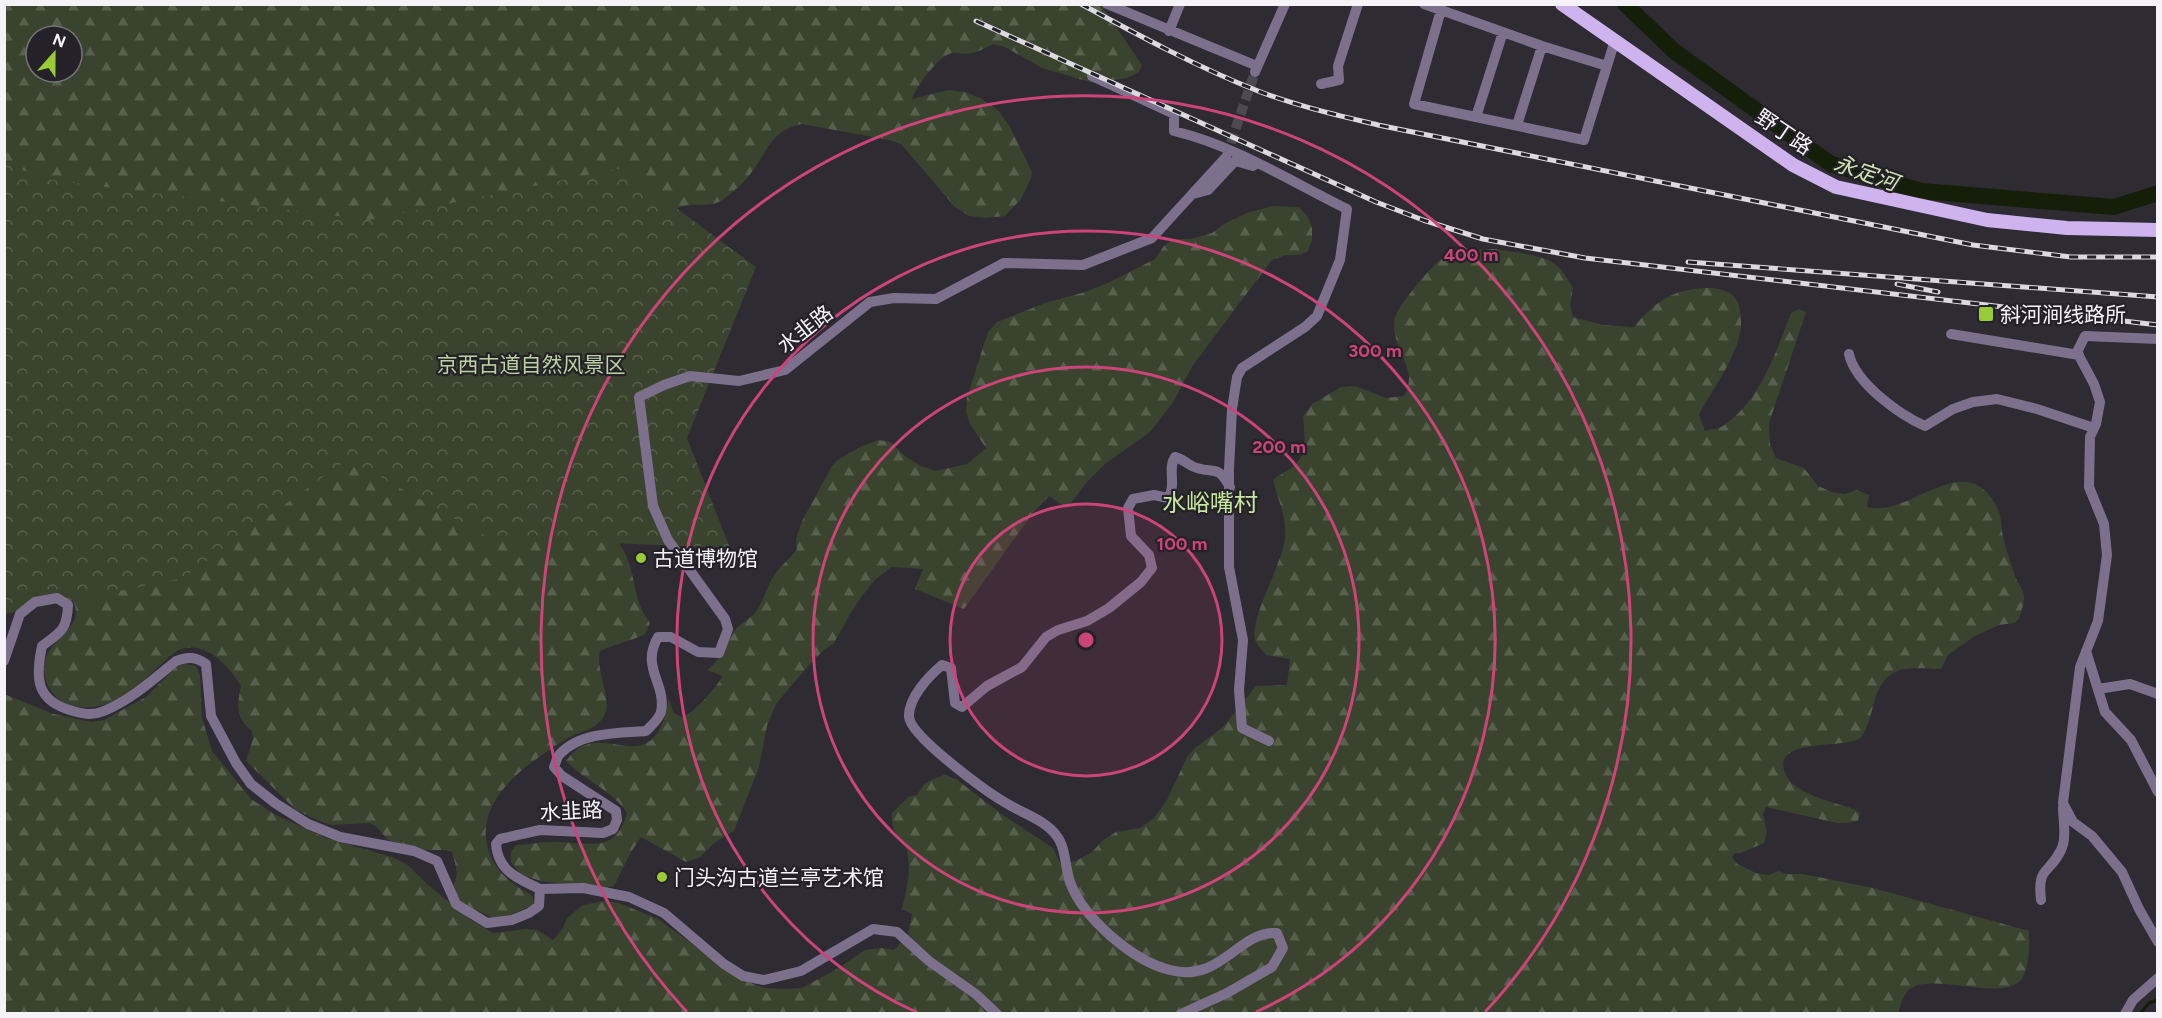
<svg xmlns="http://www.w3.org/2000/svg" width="2162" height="1018" viewBox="0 0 2162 1018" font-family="Figtree,'Noto Sans SC',sans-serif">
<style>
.forest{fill:url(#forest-firs);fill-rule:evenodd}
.park{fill:url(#park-crowns)}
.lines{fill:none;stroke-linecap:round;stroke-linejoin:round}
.stream{stroke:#151e08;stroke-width:3}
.river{stroke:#151e08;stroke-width:16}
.minor-tunnel{stroke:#4c4950;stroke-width:10;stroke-dasharray:10 5;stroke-linecap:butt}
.minor{stroke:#7d708d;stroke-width:10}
.major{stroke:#cfb3ee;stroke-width:14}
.rail-casing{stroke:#dcd9df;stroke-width:5}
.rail{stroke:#242128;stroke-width:3;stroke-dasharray:9;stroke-linecap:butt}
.ring{fill:none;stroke:#cc447a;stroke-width:3}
.poi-dot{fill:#99cb36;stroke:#242128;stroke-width:2}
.labels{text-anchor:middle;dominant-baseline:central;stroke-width:4.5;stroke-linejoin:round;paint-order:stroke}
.street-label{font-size:21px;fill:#f5f3f8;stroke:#242128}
.poi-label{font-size:21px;fill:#f5f3f8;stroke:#242128;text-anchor:start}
.park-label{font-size:21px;fill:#bcd2a0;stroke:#242128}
.water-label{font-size:22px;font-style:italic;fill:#cde3b0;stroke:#242128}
.quarter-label{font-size:24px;fill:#c9e89f;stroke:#242128}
.centre{fill:#cc447a;stroke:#242128;stroke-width:3}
.ring-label{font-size:18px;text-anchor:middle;font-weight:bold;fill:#cc447a;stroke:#242128;stroke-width:4.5;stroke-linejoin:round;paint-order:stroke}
</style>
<defs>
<pattern id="forest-firs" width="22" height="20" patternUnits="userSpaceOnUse" patternTransform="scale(1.5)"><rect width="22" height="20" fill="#3a432e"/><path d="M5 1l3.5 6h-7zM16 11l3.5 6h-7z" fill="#575f4d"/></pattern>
<pattern id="park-crowns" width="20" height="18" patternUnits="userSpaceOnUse" patternTransform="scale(1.5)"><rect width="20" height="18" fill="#3a432e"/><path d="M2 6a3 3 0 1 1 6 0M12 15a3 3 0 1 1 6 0" fill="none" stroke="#575f4d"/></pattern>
</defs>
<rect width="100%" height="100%" fill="#2e2b32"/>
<path class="forest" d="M4,5h1097l41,60 -3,7 -12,6 -34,5 -51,-15 -37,-21 -12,-3c-9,5 -16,9 -27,10 -4,0 -10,-2 -14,-1 -15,4 -35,33 -40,46l36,-9 17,2 15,6 18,12 12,17 22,45 -1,6 -10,21 -16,17 -20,2 -16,-2 -14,-9 -54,-63 -12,-4 -87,-16c-32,7 -34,27 -51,49 -7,10 -18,19 -27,26 -12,9 -27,4 -40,7 -8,2 -14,6 -21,10l-44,327c19,27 11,54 31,80l-5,11c-14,7 -30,10 -45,17 -5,20 12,46 5,63 -8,17 -23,16 -37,24 -39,24 -101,64 -77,119 5,11 17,24 27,30 6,4 11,6 15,10l1,7 -23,11 -18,3 -40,-19 -3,-7c10,-17 7,-22 2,-40l-7,-2h-24l-33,-10 -12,-14 -7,-3 -38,2 -14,-5 -21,-10 -50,-49 7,-22 -1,-8c-17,-13 -15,-26 -11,-45 -12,-20 -36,-47 -62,-36 -8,4 -14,11 -21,17 -24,23 -51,48 -87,38 -20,-5 -31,-27 -25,-47 7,-22 44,-33 24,-62 -6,-8 -53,-26 -65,-32zM36,36h36v36h-36z
M1272,206l27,1 9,10 4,11v12l-4,11 -8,4h-14l-14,5 -79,105 -21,39 -22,28 -45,32 -17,17 -21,27 -18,-12 -17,18 -68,95 -49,-20 8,-20 -32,-2 -16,13 -13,16 -12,18 -16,29 -10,7 -16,16 -32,38 -9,22 -8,41 -25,64 -20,12 -15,15 -13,4 -45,-25 -10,15 -17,34 -10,2 -63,-7 -20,-6 -10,-13v-10l5,-7c14,0 29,-4 43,-3 33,1 57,11 68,-29 -14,-22 -43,-33 -61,-52 29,-41 67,5 91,-27 7,-10 9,-24 12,-35l4,13 10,6c14,-9 31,-28 40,-42l-16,-6c15,-11 19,-26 29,-41 5,-6 12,-9 18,-15 9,-11 12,-25 19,-37 7,-11 17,-18 24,-28l-1,-10 6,-18 30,-55 7,-7 23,-13 17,-6 11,2 15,14 16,10 15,5 31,-7 19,-16 -16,-24 -4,-12 1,-15 21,-65 9,-10 48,-19 40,-11 25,-10 45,-23 9,-13 10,-7h17l21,-6 12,-9 23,-11z
M1495,249c17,3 48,5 61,16 8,6 12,15 17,23l-3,17 3,12 30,8 31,2c10,-12 20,-23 34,-30 14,-8 49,-14 63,-3 9,6 10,19 10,29 1,27 -29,67 -42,92l6,16c6,-2 13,-2 18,-5 37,-25 53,-74 68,-113l8,-4 7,3 -37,111 1,21 6,14 28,10 14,18 14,6 13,2 12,-4 12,5 -2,12c43,12 99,-64 131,2 4,8 3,22 6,31 3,12 7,24 11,36 2,7 9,13 9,21 0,7 -3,15 -5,22l-5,4 -15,2 -24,11 -27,19 -7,14c-26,0 -50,-7 -63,22 -4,8 -5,18 -8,26 -2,7 -5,16 -10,21 -15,12 -92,-2 -74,37 9,19 49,28 68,34l6,4 -2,8 -10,2h-11l-71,-16 -3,7 4,18 -3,11 -23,10h-6l-3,4 5,7 19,9 12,2 11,-4 8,3h16l70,14 156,43c0,15 1,32 -6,46 -16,29 -97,-9 -116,15 -5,5 -7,15 -9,22l-1893,-1 -1,-319 50,20 37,8 13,-2 42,-23 31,-31 8,-2 11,2 4,9 2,43 10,33 39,48 23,15 52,24 66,19 16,8 20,20 43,35 22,13 33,-4 11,1 16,10 10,-12 4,-10 16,-13 22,-4 14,2 39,16 74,54 21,11 12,4 18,1 19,-1 35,-19 28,-19 16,-2 13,2 14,-16 4,-20 -10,-5c4,-18 10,-38 5,-57 -4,-17 -16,-13 -15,-39l16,-16 9,-2 7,-11 12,-6 9,-3 11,4 44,34 53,35 7,15 16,-2 16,-9 11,-12 13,-8 24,-4 14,-10 13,-18 20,-43 7,-8 29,-22 33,-41 31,-1 3,-26 -24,-4c-3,-4 -9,-10 -11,-15 -6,-21 27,-75 30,-102 2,-22 -7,-37 -12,-58 7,-6 19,-11 24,-17 11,-12 7,-32 6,-47l9,-12 29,-17 14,-1 31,12 18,-2c15,-25 -9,-43 -10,-70 -1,-5 2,-13 5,-17 4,-8 35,-46 42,-50 17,-9 35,-9 54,-10z"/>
<path class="park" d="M5,162l38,17 326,41 253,-52 134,99 -69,171 43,110 -241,-10 -141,-79 -165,119 -178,36z"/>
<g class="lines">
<path class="stream" d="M2140,1014l9,-11 9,-3"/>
<path class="river" d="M1625,4l49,47 157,113 90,27 193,16 44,-14"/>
<path class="minor-tunnel" d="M1226,157l29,-85"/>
<path class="minor" d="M1107,4l150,62
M1424,4l118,42 65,20 8,-26
M1441,10l-27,94 170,36 23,-74
M1169,31l11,-27
M1255,72l30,-68
M1092,76l82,38v17c62,15 116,50 173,78l-7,51 -23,56 -12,11 -63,41 -5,9 -5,32 -3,60v98l14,73 -4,50 3,38 27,13
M1321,84l18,-4 -1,-14 20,-62
M1476,117l27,-85
M1517,125l25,-79
M1193,194l15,-4 27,-29 18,5
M1951,334l128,21
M2158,339l-73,-3 -8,16 17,32 6,18 -4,22 -6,13 -1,50 15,37 3,31 -9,66 -18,46 -17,136 10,19 19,14 30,36 17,37 19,33
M1849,354c6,29 51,61 76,72l28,-17 20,-7 24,-3 40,10 57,19
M2086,651l19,61 26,28 27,52
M4,661l16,-47 15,-12 22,-4 11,7c-1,25 -7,27 -26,41 -7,33 -6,55 31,65 11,3 19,5 31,0 27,-11 50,-32 72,-50 12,-5 20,-4 30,3l5,52 25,47 15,21 24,19 33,21 32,13 74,14 23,10 19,43 31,19 25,-3 17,-7 10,-7 1,-17c-22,-10 -42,-18 -44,-45l4,-5 40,-9 63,3 10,-4 4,-9 -1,-9 -54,-35 -8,-9c2,-4 3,-11 6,-13 20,-22 59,-21 86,-23 5,-5 13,-12 15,-19 6,-28 -21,-44 -3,-75h13l27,15 21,1 9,-24 -3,-10 -57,-79 -15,-34 -14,-109 25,-12 26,-9 49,5 46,-11 85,-68 24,-4 42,1 68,-36 79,2 69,-27 74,-81
M2098,689l32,-5 28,10
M540,889l43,-1 46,9 35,16 60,51 19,12 21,4 37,-9 72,-42 24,3 32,29 48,34 20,19
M2041,900c-4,-34 8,-25 20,-50 6,-12 2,-30 2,-43
M1181,1014l46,-21 45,-26 11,-19 -6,-15c-38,-3 -57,51 -107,37 -37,-9 -87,-52 -100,-88 -5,-14 -4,-35 -14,-47 -11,-15 -34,-22 -50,-32 -19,-11 -95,-66 -97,-86 -1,-19 20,-41 33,-52l9,3 4,35 7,4 25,-21 35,-19 24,-30 12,-7 29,-9 22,-13 32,-26 11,-14 -3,-13 -18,-19 -3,-28 5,-9 21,-4 14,3c9,-13 -1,-29 7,-41 9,2 14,9 22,11 21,6 20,-3 33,19
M2125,1014l8,-14 25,-22"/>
<path class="major" d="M1562,4l231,161 43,22 151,33 80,8 91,2"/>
<defs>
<path id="rail" d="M1081,4c57,31 116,63 177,87 39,15 79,24 120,34l595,120 98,12h87
M976,21l400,181 47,18 60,19 102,19 573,67
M1688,262l470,35
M1897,284l41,8"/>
</defs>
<use href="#rail" class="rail-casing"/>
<use href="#rail" class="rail"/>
</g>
<circle cx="1086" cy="640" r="136" fill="#cc447a" fill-opacity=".12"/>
<g class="ring">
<circle cx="1086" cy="640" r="136"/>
<circle cx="1086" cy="640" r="273"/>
<path d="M916 1012A409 409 0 1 1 1256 1012"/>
<path d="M687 1012A545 545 0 1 1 1485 1012"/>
</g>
<g class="poi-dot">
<rect x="1978" y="306" width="16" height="16" rx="3"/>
<circle cx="641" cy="558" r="6"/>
<circle cx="662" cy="877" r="6"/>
</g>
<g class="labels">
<g class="street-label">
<text transform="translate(1784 132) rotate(34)">野丁路</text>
<text transform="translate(805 329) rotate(-38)">水韭路</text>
<text transform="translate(571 811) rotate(-3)">水韭路</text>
</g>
<g class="poi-label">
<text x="2000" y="314">斜河涧线路所</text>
<text x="653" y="558">古道博物馆</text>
<text x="674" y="877">门头沟古道兰亭艺术馆</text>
</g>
<g class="park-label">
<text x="531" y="364">京西古道自然风景区</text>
</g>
<g class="water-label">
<text transform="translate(1866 173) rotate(19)">永定河</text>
</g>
<g class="quarter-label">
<text x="1210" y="502">水峪嘴村</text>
</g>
</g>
<circle cx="1086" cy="640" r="9" class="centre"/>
<g class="ring-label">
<text x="1471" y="261">400 m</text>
<text x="1375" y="357">300 m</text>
<text x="1279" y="453">200 m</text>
<text x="1182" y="550">100 m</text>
</g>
<rect width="2162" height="1018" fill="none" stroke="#f5f3f8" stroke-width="12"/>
<g transform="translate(54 54) rotate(21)"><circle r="28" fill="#242128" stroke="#78757b" stroke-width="1.5"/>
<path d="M0-4.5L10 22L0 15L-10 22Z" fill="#99cb36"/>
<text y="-9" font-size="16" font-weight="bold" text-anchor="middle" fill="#f5f3f8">N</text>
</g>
</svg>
